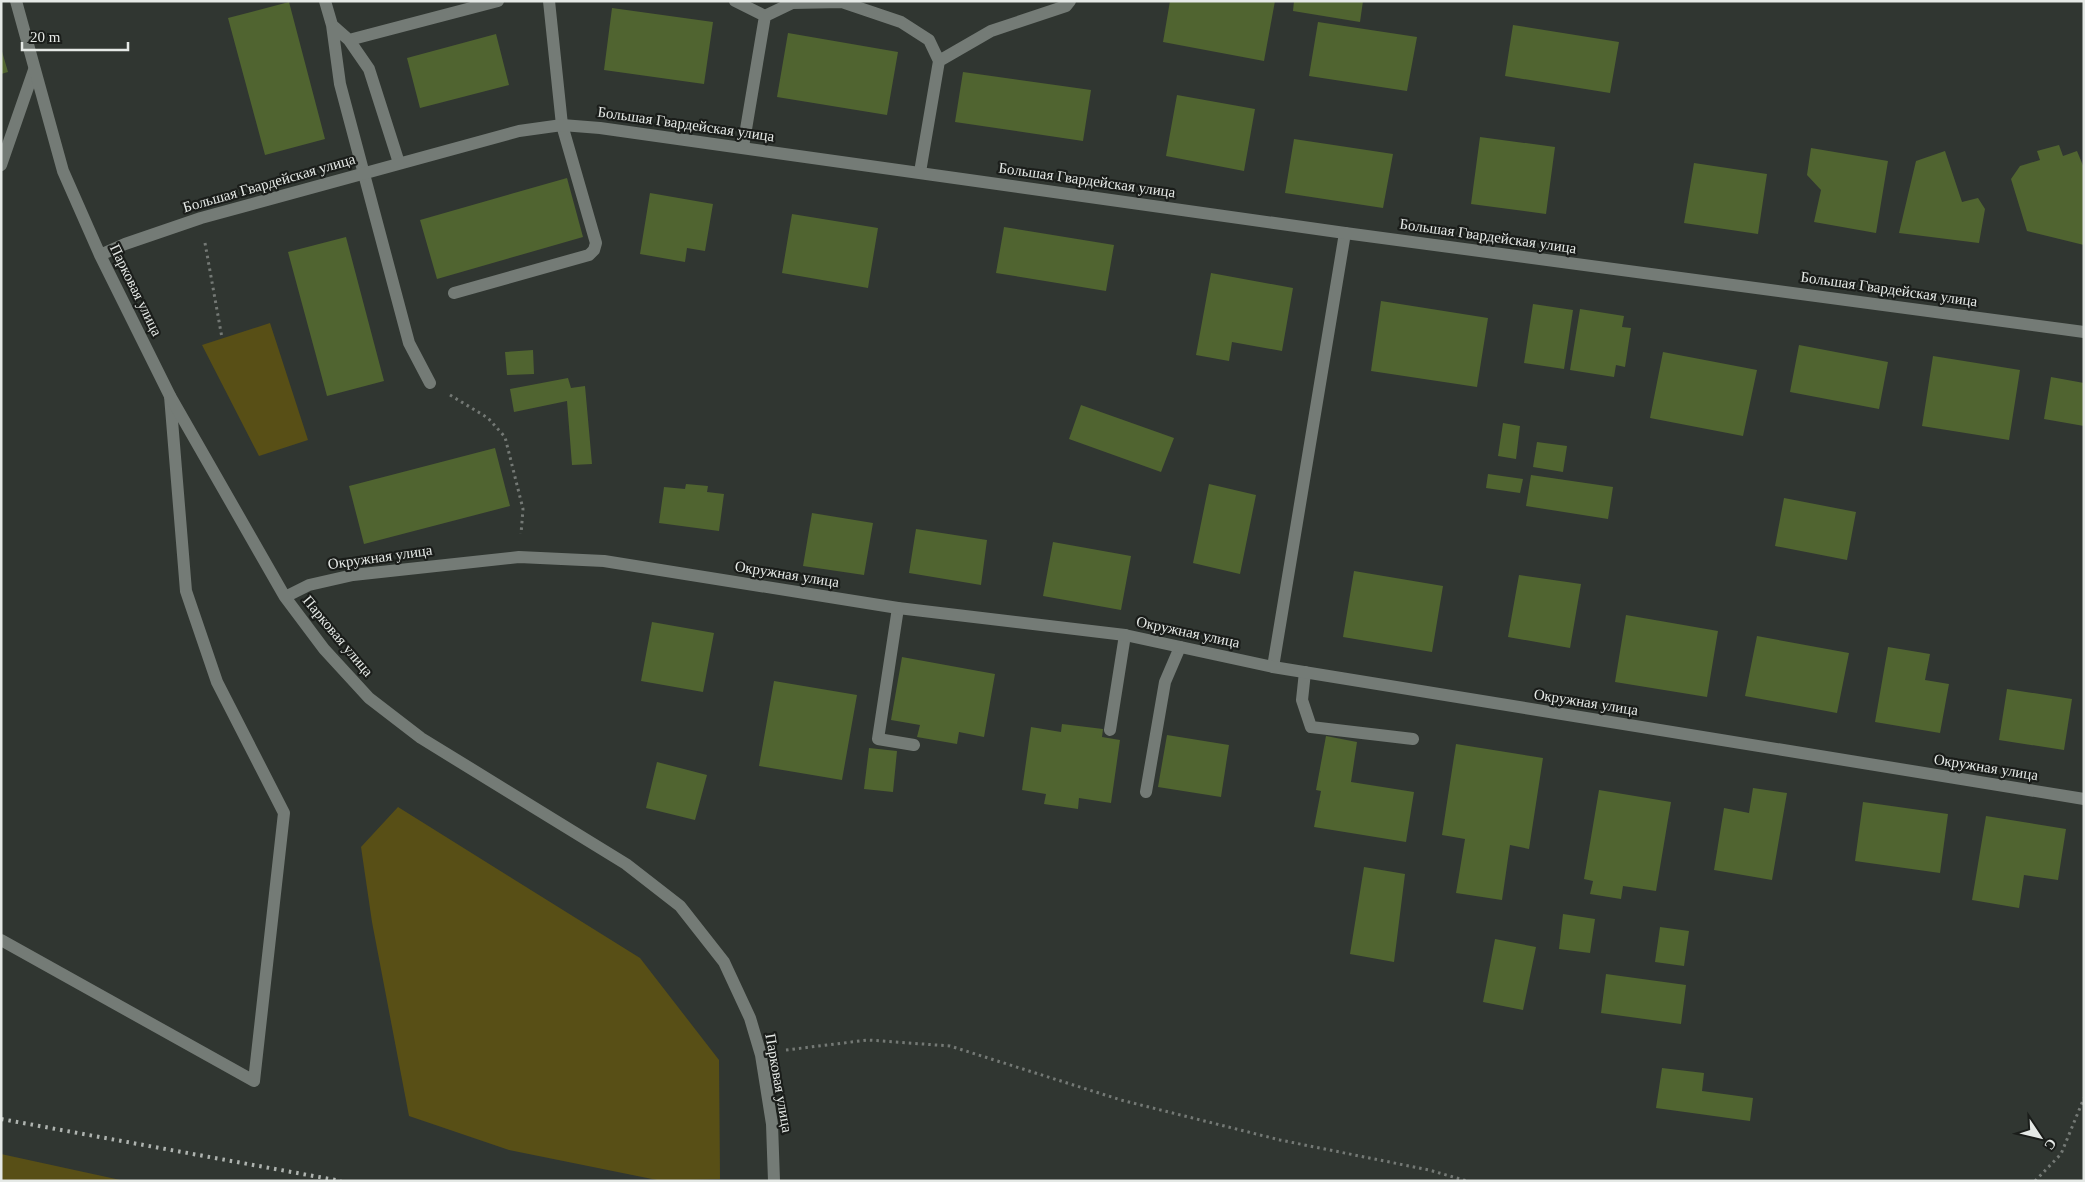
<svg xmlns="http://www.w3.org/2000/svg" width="2085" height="1182" viewBox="0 0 2085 1182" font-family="'Times New Roman',serif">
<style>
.green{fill:#584f16}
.building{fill:#506430}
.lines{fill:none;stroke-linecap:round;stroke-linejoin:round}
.path{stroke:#747975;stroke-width:3;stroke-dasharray:2.5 4;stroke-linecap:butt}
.lane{stroke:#747b76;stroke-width:12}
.street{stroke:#747b76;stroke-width:12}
.rail{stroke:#aeb3af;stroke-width:4;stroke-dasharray:2.5 5;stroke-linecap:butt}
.labels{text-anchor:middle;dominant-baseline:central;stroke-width:4.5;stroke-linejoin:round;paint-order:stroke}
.street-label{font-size:15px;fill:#e5e9e6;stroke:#1a1d1a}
</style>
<rect width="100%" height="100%" fill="#303631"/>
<path class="green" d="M270,323l38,117 -49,16 -57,-111z
M398,807l242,151 79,102 1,119 -58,2 -153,-31 -100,-34 -37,-194 -11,-75z
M1,1154l124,27h-124z"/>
<path class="building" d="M1170,1h105l-11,60 -101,-19z
M1294,1h69l-3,21 -67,-11z
M289,2l36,137 -60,16 -37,-137z
M612,8l101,14 -9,62 -100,-14z
M1318,22l99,15 -10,54 -98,-15z
M1513,25l106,17 -9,51 -105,-17z
M788,33l110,19 -11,63 -110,-18z
M496,34l13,51 -89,23 -13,-50z
M1,48l7,24 -7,2z
M963,72l128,18 -8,51 -128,-19z
M1177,95l78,14 -11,62 -78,-15z
M1480,137l75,10 -9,67 -75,-10z
M1294,139l99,15 -10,54 -98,-15z
M2059,145l4,11 14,-5 7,17v77l-57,-14 -16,-52 9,-13 20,-6 -3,-9z
M1811,148l77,13 -12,72 -62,-11 7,-32 -14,-15z
M1945,151l17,51 16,-4 7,11 -6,34 -80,-10 17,-72z
M1694,163l73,11 -9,60 -74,-11z
M567,178l16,59 -146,42 -17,-59z
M650,193l63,11 -8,47 -18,-3 -2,14 -45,-8z
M792,214l86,14 -10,60 -86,-15z
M1004,227l110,18 -8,46 -110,-18z
M346,237l38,144 -57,15 -39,-144z
M1211,273l82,15 -11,63 -50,-9 -3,19 -33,-6z
M1381,301l107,17 -11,69 -106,-16z
M1533,304l40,6 -9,59 -40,-6z
M1580,309l44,7 -2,11 9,1 -6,39 -9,-2 -2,12 -44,-7z
M1799,345l89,17 -9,47 -89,-17z
M533,350l1,24 -27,1 -2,-23z
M1663,352l94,18 -14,66 -93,-18z
M1933,356l87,14 -11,70 -87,-14z
M2051,377l33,6v43l-40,-7z
M568,378l3,10 14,-2 7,78 -20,1 -5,-64 -53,11 -4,-23z
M1081,405l93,33 -13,34 -92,-33z
M1503,423l17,3 -4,33 -18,-3z
M1537,442l30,4 -4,26 -30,-5z
M495,448l15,58 -146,38 -15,-58z
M1488,474l35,5 -3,14 -34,-5z
M1531,475l82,12 -5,32 -82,-13z
M686,484l22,2 -1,6 17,2 -5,37 -60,-8 5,-36 21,2z
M1209,484l47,11 -16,79 -47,-11z
M1784,498l72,14 -9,48 -72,-14z
M812,513l61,10 -9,52 -61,-9z
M916,529l71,11 -6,45 -72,-12z
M1053,542l78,14 -10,54 -78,-14z
M1354,571l89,15 -11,66 -89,-15z
M1519,575l62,9 -11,64 -62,-11z
M1626,615l92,16 -11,66 -92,-15z
M652,622l62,11 -11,59 -62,-11z
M1757,636l92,17 -12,60 -92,-17z
M1888,647l42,7 -5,26 24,4 -9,49 -65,-11z
M902,657l93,17 -11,63 -25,-5 -2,12 -40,-7 3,-12 -29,-5z
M774,681l83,14 -15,85 -83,-14z
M2007,689l65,10 -8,51 -65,-10z
M1062,724l41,5 -1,8 18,3 -9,63 -32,-5 -1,11 -34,-5 2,-10 -24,-4 9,-63 30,5z
M1167,735l62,10 -8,52 -63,-10z
M1326,736l31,6 -6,40 63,10 -8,50 -92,-15 7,-36 -5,-1z
M1456,744l87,14 -14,91 -19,-4 -8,55 -46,-7 9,-54 -23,-4z
M869,748l28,3 -4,41 -29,-3z
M657,762l50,13 -12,45 -49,-12z
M1753,788l34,5 -15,87 -58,-10 10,-62 25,5z
M1599,790l72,12 -15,89 -33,-5 -2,13 -31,-5 3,-13 -9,-2z
M1863,802l85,12 -8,59 -85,-12z
M1986,816l80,13 -8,51 -34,-5 -5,33 -47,-8z
M1364,867l41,7 -11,88 -44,-8z
M1563,914l32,5 -5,34 -31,-4z
M1660,927l29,4 -5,35 -29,-4z
M1495,939l41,8 -13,63 -40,-8z
M1606,974l80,11 -5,39 -80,-11z
M1662,1068l42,5 -2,18 51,7 -3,23 -94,-13z"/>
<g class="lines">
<path class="path" d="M205,243l17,95
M450,395l38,23 17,19 18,72 -2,25
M786,1050l82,-10 82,6 171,54 159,40 149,30 38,11
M2035,1181l26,-27 23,-56"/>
<path class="lane" d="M325,1l7,24 8,59 69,259 21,40
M735,1l30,15
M332,25l17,15 20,29 30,94
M349,40l149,-39
M743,147l22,-131 27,-13 50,-1 59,20 28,18 10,21
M1,165l33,-95
M920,172l19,-111 52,-30 75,-25 4,-5
M454,293l135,-38 5,-5 2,-7 -34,-118 -13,-124
M898,608l-20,131 36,6
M1273,667l72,-434
M1305,672l-3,28 9,27 102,12
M1110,730l15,-95
M1146,792l19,-110 15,-35
M1,940l253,141 30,-268 -67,-131 -31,-91 -16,-195"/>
<path class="street" d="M16,1l47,170 37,84 70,141 115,201 39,52 45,49 52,40 205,126 54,42 44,56 26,56 11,37 11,69 2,57
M100,255l25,-11 76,-26 318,-87 43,-6 38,3 745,105 739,99
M285,597l24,-12 44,-10 166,-18 85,4 294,47 227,27 148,32 811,132"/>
<path class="rail" d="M1,1119l340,62"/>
</g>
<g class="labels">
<g class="street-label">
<text transform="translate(686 124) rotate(8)">Большая Гвардейская улица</text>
<text transform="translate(1087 180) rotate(8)">Большая Гвардейская улица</text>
<text transform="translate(269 183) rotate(-16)">Большая Гвардейская улица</text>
<text transform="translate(1488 236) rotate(8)">Большая Гвардейская улица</text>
<text transform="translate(1889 289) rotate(8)">Большая Гвардейская улица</text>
<text transform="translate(136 290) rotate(64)">Парковая улица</text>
<text transform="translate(380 557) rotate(-8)">Окружная улица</text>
<text transform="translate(787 574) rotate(9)">Окружная улица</text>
<text transform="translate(1188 632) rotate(12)">Окружная улица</text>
<text transform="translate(338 636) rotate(50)">Парковая улица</text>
<text transform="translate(1586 702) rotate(9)">Окружная улица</text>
<text transform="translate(1986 767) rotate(9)">Окружная улица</text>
<text transform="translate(779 1083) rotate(80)">Парковая улица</text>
</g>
</g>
<rect width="2085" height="1182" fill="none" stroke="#e5e9e6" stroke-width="5"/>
<g transform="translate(2040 1137) rotate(125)" stroke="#1a1d1a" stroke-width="4" paint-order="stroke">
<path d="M0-4L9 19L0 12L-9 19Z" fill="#e5e9e6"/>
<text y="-8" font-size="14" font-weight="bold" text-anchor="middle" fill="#e5e9e6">С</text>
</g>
<path d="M22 42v8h106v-8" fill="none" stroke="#e5e9e6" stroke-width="2.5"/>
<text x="30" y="42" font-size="15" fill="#e5e9e6" stroke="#1a1d1a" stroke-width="4" paint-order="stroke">20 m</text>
</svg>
